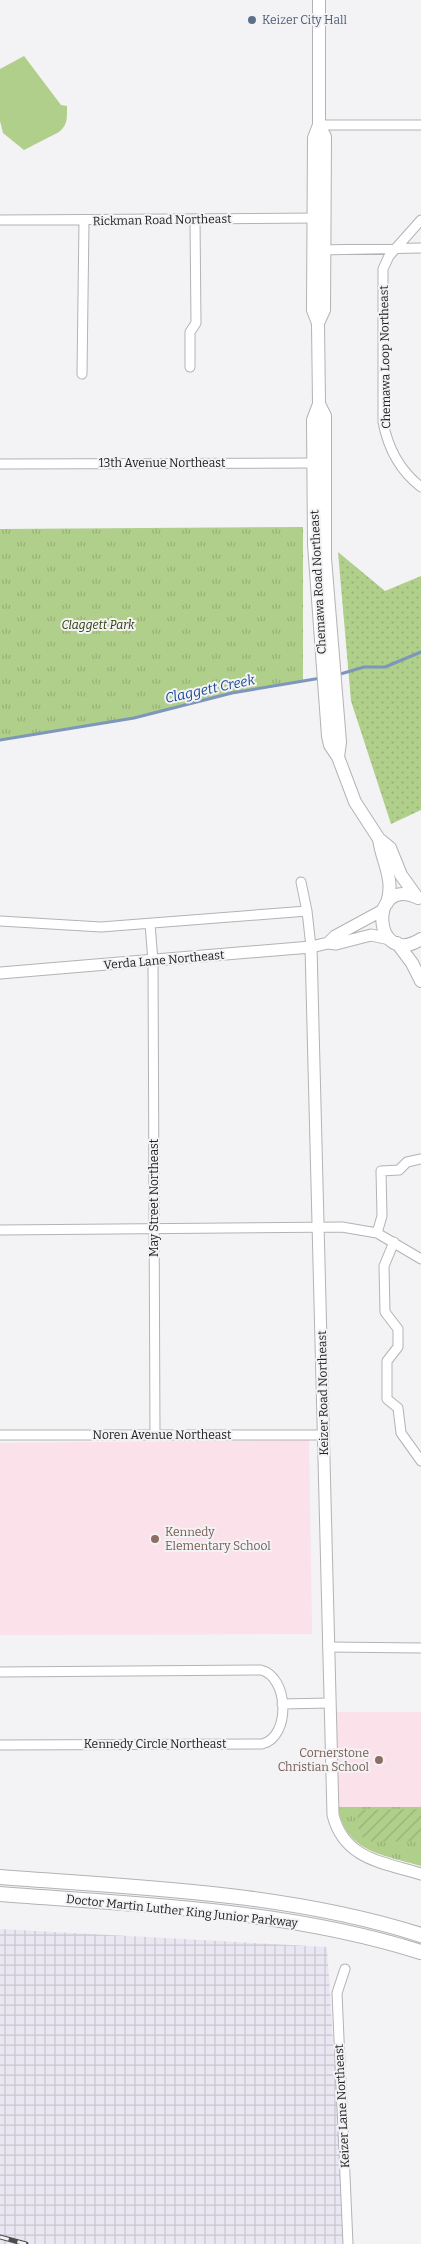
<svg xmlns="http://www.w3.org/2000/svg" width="421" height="2244" viewBox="0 0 421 2244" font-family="Bitter,serif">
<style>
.industrial{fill:url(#industrial-grid)}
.education{fill:#fbe1e9}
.grass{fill:url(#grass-dots)}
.park{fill:url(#park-tufts)}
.garden{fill:url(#garden-furrows)}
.pitch{fill:#b0cf8a}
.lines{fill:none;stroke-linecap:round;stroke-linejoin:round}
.stream{stroke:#7d96bb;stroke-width:3}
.minor-casing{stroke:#b3b2b5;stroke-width:11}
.tertiary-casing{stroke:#b3b2b5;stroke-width:13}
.secondary-casing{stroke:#b3b2b5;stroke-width:14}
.trunk-casing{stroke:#b3b2b5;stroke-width:16}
.minor{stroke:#fff;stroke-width:9}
.tertiary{stroke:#fff;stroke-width:11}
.secondary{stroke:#fff;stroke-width:12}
.trunk{stroke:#fff;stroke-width:14}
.rail-casing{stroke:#4d4d4e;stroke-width:5}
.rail{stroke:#f3f2f5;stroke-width:3;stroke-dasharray:9;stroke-linecap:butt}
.service-dot{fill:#5c6f8a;stroke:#f3f2f5;stroke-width:2}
.education-dot{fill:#8d6e63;stroke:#f3f2f5;stroke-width:2}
.labels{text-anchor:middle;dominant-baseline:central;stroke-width:4;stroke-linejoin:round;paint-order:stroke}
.service-label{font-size:12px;fill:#4e5e75;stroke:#f3f2f5;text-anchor:start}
.street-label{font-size:12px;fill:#222223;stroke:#f3f2f5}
.park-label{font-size:12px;font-style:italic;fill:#293c04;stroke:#f3f2f5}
.education-label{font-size:12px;fill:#785e54;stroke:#f3f2f5;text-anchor:start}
.water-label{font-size:14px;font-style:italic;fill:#184c98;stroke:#f3f2f5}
</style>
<defs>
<pattern id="industrial-grid" width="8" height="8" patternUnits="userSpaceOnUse" patternTransform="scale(1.25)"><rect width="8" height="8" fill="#eae7f2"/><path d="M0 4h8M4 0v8" fill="none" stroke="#c8c6cf"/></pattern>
<pattern id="grass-dots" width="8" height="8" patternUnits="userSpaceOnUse" patternTransform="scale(1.25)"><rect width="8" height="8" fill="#b0cf8a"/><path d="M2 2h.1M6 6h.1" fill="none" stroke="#97b177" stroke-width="1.8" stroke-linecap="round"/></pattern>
<pattern id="park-tufts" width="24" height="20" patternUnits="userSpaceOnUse" patternTransform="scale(1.25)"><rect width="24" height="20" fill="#b0cf8a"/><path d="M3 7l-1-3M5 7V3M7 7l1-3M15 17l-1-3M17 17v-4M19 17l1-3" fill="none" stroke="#97b177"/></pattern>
<pattern id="garden-furrows" width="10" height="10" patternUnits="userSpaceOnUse" patternTransform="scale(1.25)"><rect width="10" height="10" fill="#b0cf8a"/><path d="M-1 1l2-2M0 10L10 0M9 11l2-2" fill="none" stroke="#97b177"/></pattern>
</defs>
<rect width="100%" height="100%" fill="#f3f2f5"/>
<path class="industrial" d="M0,1929l327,18 19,297h-346z"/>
<path class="education" d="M309,1440l3,194 -312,1v-192z
M335,1712h86v95h-83z"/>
<path class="grass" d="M338,552l47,39 36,-15v234l-30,14 -40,-123z"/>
<path class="park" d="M303,527v155l-71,11 -98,25 -55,10 -79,12v-211z
M338,1807h83v59c-37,-11 -76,-14 -83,-59z"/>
<path class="garden" d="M421,1809v32l-49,1 -13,-7 -2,-25z"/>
<path class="pitch" d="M24,56l37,49 6,1c0,11 1,19 -8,26l-35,18 -21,-17 -3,-12v-52z"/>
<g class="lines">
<path class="stream" d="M337,675l27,-8h21l36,-15
M0,740l134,-22 98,-25 89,-15"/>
<defs>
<path id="minor" d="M319,125h102
M0,220l317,-2
M421,220l-32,36 -6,13v153c5,26 16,48 38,65
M319,250l102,-2
M190,367v-35l6,-9 -1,-104
M82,374l2,-153
M0,464l317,-1
M301,882l6,29 4,36
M0,921l101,6 206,-16
M150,924l3,37 2,474
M0,1230l342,-3 35,6 44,26
M377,1233l5,-17 -1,-45 18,-1 8,-8 14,-3
M394,1242l-10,24 1,46 13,17v18l-11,14v38l11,9 3,25 20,28
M0,1435h324
M328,1647l93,1
M0,1672l261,-2c28,7 30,67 1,74l-262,1
M282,1704l47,-1
M345,1969l-8,24 11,251"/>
<path id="tertiary" d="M328,943l7,-7 48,-26
M311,947l22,868c11,44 49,47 88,59
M0,973l311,-26 17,-4 8,1 35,-9 19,4"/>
<path id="secondary" d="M319,0v125l-5,13 -1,172 5,13 1,81 -6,16 1,124 14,192 2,9 8,12 17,45 24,37 11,9 11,27 15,21
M318,323l6,-13 1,-173 -6,-12
M319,404l6,12v142l15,184 -2,15
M379,839c3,23 16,40 8,64
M418,898c-51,-24 -45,72 3,41
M397,943l15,20 9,18"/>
<path id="trunk" d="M0,1877c141,11 286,15 421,58
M0,1894c141,11 285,15 421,58"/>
</defs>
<use href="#minor" class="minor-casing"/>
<use href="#tertiary" class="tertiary-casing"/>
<use href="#secondary" class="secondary-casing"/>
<use href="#trunk" class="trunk-casing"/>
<use href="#minor" class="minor"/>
<use href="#tertiary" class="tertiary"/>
<use href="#secondary" class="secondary"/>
<use href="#trunk" class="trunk"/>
<defs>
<path id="rail" d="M0,2237l26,7"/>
</defs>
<use href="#rail" class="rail-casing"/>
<use href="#rail" class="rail"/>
</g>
<circle class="service-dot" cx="252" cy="20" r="5"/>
<g class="education-dot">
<circle cx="155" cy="1539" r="5"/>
<circle cx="379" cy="1760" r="5"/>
</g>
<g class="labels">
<g class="service-label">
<text x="262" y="20">Keizer City Hall</text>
</g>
<g class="street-label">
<text transform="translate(162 220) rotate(-1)">Rickman Road Northeast</text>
<text transform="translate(385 357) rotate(-91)">Chemawa Loop Northeast</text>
<text x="162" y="463">13th Avenue Northeast</text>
<text transform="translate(318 582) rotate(-93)">Chemawa Road Northeast</text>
<text transform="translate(164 960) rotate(-5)">Verda Lane Northeast</text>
<text transform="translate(154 1198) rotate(-90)">May Street Northeast</text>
<text transform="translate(323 1393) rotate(-91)">Keizer Road Northeast</text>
<text x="162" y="1435">Noren Avenue Northeast</text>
<text x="155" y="1744">Kennedy Circle Northeast</text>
<text transform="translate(182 1911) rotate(6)">Doctor Martin Luther King Junior Parkway</text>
<text transform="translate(342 2106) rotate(-93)">Keizer Lane Northeast</text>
</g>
<g class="park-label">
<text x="98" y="625">Claggett Park</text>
</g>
<g class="education-label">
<text x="165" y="1532">Kennedy<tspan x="165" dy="14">Elementary School</tspan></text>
<text x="369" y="1753" text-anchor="end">Cornerstone<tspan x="369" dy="14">Christian School</tspan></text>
</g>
<g class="water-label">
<text transform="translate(210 689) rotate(-12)">Claggett Creek</text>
</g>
</g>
</svg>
